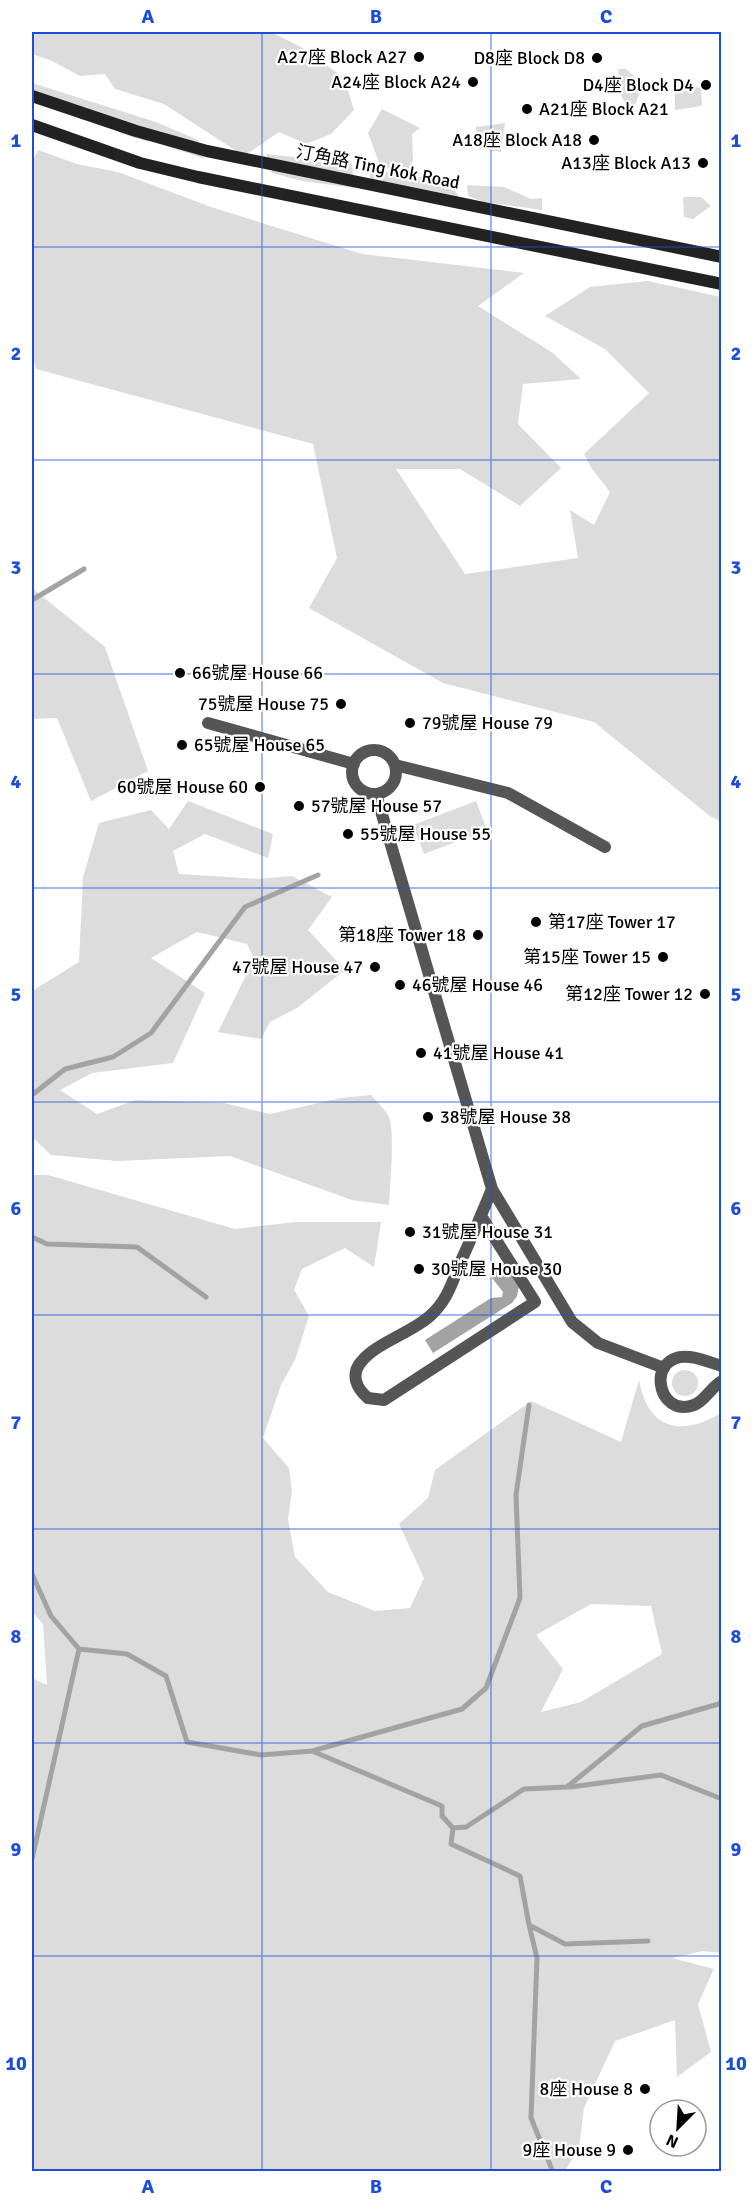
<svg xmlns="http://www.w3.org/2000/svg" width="753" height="2203" viewBox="0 0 753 2203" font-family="Signika,'Noto Sans TC',sans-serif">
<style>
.green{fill:#dcdcdc;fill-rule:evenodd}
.water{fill:#a3a3a3}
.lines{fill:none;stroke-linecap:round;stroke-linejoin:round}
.stream{stroke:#a3a3a3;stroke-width:5}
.minor{stroke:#555;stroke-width:12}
.secondary{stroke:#222;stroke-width:12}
.grid{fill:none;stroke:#1d4ed8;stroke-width:1.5;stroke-opacity:0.55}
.poi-dot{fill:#000;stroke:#fff;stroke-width:2}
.labels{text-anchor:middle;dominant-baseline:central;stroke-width:4.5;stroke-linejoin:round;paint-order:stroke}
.poi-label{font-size:18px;fill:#000;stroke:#fff;text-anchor:end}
.street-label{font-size:18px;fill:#000;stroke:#fff}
.neatline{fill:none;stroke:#1d4ed8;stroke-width:2}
.grid-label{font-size:20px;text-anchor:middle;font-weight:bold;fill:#1d4ed8}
</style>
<rect width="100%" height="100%" fill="#fff"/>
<path class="green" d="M32,32h239l32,16 41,30 10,32 -23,24 -25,10 -27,-12 -35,24 -80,-52 -49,-15 -10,-15 -25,2 -28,-15 -20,-7z
M618,69h8l17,15 -8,21 -11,-4 -4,-8z
M32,83l124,39 42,18 7,19 -39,-13 -16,-13 -1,9 -27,-8 -31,-18 -59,-18z
M675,84l26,4 1,18 -27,4z
M382,109l38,19 -8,6 1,26 -5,9 -27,-1 -13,-35z
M505,123l-4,29 -22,-3 -4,-4 1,-18z
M38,150l39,14 41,8 93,35 151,47 162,19 -46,33 75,47 28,26 -58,5 -5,40 43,44 -41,38 -60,-37h-64l69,105 113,-16 -8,-48 24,15 16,-33 -18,-23 -8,-15 65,-61 -44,-44 -60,-33 45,-29 58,-6 73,16v524l-10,-4 -117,-95 -151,-39 -134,-75 28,-50 -24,-114 -277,-75 -4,-16v-191z
M266,154l86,9 2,25 -52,-7 -30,-8z
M371,169l79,13 10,17 -69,-14 -11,8 -10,-16z
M467,185l37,2 27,12 11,-1v12l-58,-8 -16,-6z
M683,197h18l10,9 -18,13 -9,-2z
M32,588l73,59 43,124 -57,30 -34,-83 -25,1z
M188,801l85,33 -5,24 -63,-24 -32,17 6,23 79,5 34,-3 40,21 -24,33 37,40 -48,38 -27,14 -9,17 -43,-7 36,-73 -7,-15 -50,-12 -46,26 54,35 -32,70 -81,10 -32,17 37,24 39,-14 88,3 46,11 71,-16 30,-3c6,7 14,14 18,22 6,14 1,69 0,88l-37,-5 -122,-44 -113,5 -66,-6 -19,-18v-146l47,-29 4,-85 16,-54 52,-13 18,19z
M476,801l11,29 -63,24 -11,-29z
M32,1175h16l187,54 61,-7h85l-7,45 -29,-19 -43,21 -8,21 15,26 -14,44 -14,25 -18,53 26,30 3,23 -4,28 7,38 33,35 47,19 35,-3 14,-30 -25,-54 29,-26 7,-28 96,-69 90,41 18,-62c9,50 42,57 82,33v540l-18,-2 -31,7 42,11 -16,35 13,48 -34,25 -2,-57 -60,21 -31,67 -5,40 -14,23h-533v-493l15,7 -4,-61 -11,-12zM591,1604l60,2 11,48 -81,48 -40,10 22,-43 -27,-34z
M672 1383a13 13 0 1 1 26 0a13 13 0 1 1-26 0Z"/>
<path class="water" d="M502,1264l5,1 13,17 -3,14 -5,7 -79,50 -8,-13 66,-42 11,-1 1,-5 -11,-14 2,-9z"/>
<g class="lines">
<path class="stream" d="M32,600l52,-31
M32,1095l33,-26 48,-12 38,-24 94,-126 73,-32
M32,1237l15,7 90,3 69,50
M32,1574l19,42 28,33 48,5 39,22 21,66 74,13 51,-4 130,55v10l11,12 13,-1 58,-38 43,-2 75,-61 80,-23
M312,1751l150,-42 24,-21 34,-90 -4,-103 13,-90
M570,1787l91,-12 61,24
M453,1828l-2,16 69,32 9,49 36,19 83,-3
M32,1859l47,-210
M529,1925l8,33 -6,160 22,54"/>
<path class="minor" d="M208,723l146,41
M352 772a22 22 0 1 1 44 0a22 22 0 1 1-44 0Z
M395,765l113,28 97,54
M376,794l116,395 80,133 26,21 66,25
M481,1216l54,86 -151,98 -16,-2c-11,-9 -18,-23 -7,-36 15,-19 50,-29 69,-46 18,-16 22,-34 31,-55 11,-24 21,-48 31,-72
M722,1366c-10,-3 -22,-8 -32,-9 -45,-5 -34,62 4,48 11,-4 17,-18 28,-24"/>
<path class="secondary" d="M32,96l104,35 71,20 515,106
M32,125l108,38 58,14 524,107"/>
</g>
<path class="grid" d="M262,32v2140M491,32v2140M32,247h690M32,460h690M32,674h690M32,888h690M32,1102h690M32,1315h690M32,1529h690M32,1743h690M32,1956h690"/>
<g class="poi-dot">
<circle cx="419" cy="57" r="6"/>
<circle cx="597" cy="58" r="6"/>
<circle cx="473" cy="82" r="6"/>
<circle cx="706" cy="85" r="6"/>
<circle cx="527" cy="109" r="6"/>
<circle cx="594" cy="140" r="6"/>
<circle cx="703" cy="163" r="6"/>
<circle cx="180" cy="673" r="6"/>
<circle cx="341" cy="704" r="6"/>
<circle cx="410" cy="723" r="6"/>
<circle cx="182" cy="745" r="6"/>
<circle cx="260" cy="787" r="6"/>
<circle cx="299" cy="806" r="6"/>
<circle cx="348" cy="834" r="6"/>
<circle cx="536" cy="922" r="6"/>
<circle cx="478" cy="935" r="6"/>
<circle cx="663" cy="957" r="6"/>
<circle cx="375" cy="967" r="6"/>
<circle cx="400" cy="985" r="6"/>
<circle cx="705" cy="994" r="6"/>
<circle cx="421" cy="1053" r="6"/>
<circle cx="428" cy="1117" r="6"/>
<circle cx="410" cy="1232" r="6"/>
<circle cx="419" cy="1269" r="6"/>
<circle cx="645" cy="2089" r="6"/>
<circle cx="628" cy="2150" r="6"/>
</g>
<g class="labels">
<g class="poi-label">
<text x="407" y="57">A27座 Block A27</text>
<text x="585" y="58">D8座 Block D8</text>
<text x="461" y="82">A24座 Block A24</text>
<text x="694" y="85">D4座 Block D4</text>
<text x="539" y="109" text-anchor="start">A21座 Block A21</text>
<text x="582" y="140">A18座 Block A18</text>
<text x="691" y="163">A13座 Block A13</text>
<text x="192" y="673" text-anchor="start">66號屋 House 66</text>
<text x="329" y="704">75號屋 House 75</text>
<text x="422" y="723" text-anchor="start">79號屋 House 79</text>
<text x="194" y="745" text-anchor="start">65號屋 House 65</text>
<text x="248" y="787">60號屋 House 60</text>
<text x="311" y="806" text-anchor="start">57號屋 House 57</text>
<text x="360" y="834" text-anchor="start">55號屋 House 55</text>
<text x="548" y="922" text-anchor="start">第17座 Tower 17</text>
<text x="466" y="935">第18座 Tower 18</text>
<text x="651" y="957">第15座 Tower 15</text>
<text x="363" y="967">47號屋 House 47</text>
<text x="412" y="985" text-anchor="start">46號屋 House 46</text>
<text x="693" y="994">第12座 Tower 12</text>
<text x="433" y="1053" text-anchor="start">41號屋 House 41</text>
<text x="440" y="1117" text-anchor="start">38號屋 House 38</text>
<text x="422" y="1232" text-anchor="start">31號屋 House 31</text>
<text x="431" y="1269" text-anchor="start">30號屋 House 30</text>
<text x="633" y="2089">8座 House 8</text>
<text x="616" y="2150">9座 House 9</text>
</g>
<g class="street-label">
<text transform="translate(378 167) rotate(11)">汀角路 Ting Kok Road</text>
</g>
</g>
<rect width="753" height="2203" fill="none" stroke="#ffffff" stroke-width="66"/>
<g transform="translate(678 2128) rotate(204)"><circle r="28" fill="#ffffff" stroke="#999999" stroke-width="1.5"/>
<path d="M0-4.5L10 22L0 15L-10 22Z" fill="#000000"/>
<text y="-9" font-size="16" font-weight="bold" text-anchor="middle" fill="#000000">N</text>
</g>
<rect x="33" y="33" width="687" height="2137" class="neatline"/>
<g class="grid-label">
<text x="148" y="23">A</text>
<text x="376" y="23">B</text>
<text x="606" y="23">C</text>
<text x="16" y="147">1</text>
<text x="736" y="147">1</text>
<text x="16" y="360">2</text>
<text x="736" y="360">2</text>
<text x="16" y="574">3</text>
<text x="736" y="574">3</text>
<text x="16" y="788">4</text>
<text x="736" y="788">4</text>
<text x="16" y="1001">5</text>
<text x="736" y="1001">5</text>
<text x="16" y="1215">6</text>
<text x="736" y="1215">6</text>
<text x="16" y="1429">7</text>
<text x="736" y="1429">7</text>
<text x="16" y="1643">8</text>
<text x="736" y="1643">8</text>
<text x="16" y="1856">9</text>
<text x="736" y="1856">9</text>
<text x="16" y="2070">10</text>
<text x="736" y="2070">10</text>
<text x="148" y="2193">A</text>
<text x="376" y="2193">B</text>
<text x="606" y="2193">C</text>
</g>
</svg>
